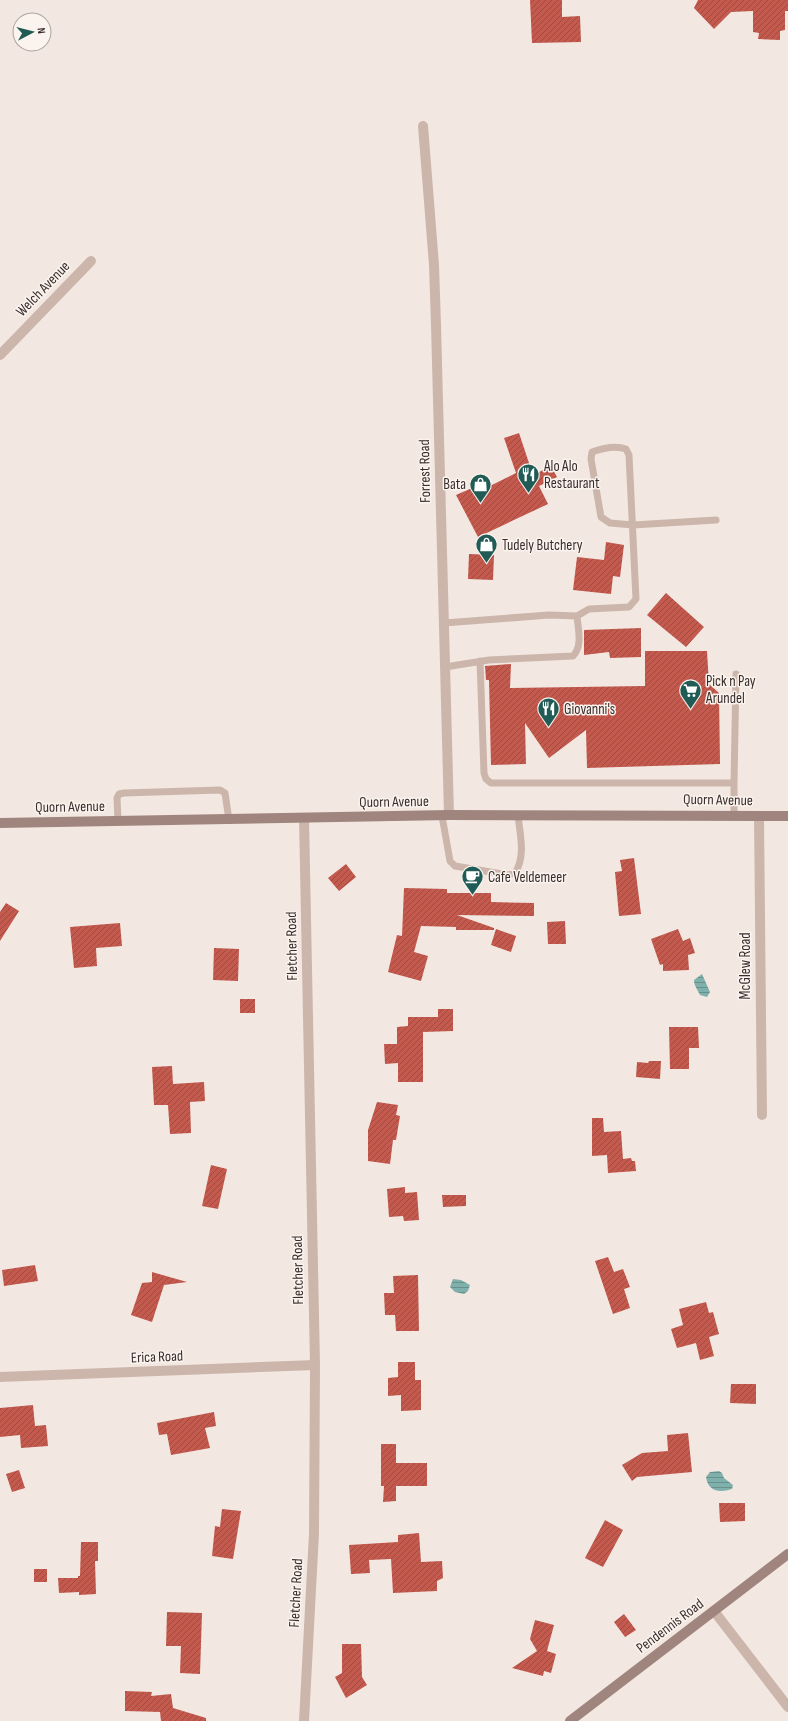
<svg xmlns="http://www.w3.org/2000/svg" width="788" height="1721" viewBox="0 0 788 1721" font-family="'Sofia Sans Condensed',sans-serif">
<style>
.water{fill:url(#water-rules)}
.building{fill:url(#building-hatch)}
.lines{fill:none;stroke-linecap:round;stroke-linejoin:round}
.lane{stroke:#ccb6ac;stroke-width:7}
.street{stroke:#ccb6ac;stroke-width:10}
.secondary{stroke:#9f857d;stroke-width:10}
.labels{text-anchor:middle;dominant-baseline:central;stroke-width:3;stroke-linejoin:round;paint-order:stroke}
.street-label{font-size:15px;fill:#3a2d2b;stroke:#faf3ee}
.poi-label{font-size:15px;fill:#3a2d2b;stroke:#faf3ee;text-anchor:start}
</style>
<defs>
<pattern id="water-rules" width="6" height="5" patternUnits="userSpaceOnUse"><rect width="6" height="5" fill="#80b0ab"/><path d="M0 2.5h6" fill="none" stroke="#6a908b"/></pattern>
<pattern id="building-hatch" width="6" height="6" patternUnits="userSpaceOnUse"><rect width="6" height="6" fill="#c4594e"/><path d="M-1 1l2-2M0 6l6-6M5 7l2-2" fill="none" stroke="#a04a41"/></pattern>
</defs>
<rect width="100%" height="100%" fill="#f3e8e1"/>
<path class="water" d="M702,974l8,18 -3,5 -7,-2c-2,-5 -6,-9 -6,-15z
M453,1279l8,1 9,5 -2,6 -4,3 -9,-2 -5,-5z
M719,1471l3,2 2,5 9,7 -1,4c-12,4 -24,3 -26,-12l4,-5z"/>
<path class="building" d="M530,0h32v17l18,-1 1,26 -49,1z
M698,0h90v11h-3v19l-5,1v9l-22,-1 1,-6 -6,-1v-21l-22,1 -17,17 -20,-21z
M519,433l14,42 18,-9 6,11 -18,9 9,18 -70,33 -22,-42 32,-14 2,5 26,-13 -12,-35z
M606,542l18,3 -4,32 -7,-1 -2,18 -38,-4 4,-33 27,3z
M469,554l25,1 -1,25 -25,-1z
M666,593l38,34 -18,20 -39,-32z
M641,628v29l-31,1 -1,-6 -25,3v-25z
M645,651h62l2,33 10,9 1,71 -133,4 -1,-38 -37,28 -24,-35 1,41 -35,1 -2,-85h-3l-1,-14 26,-2 -1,24 135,-2z
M634,858l7,56 -22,2 -4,-44 7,-1 -2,-11z
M346,864l10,13 -17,14 -11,-13z
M404,888l43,1v4h44v9l43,1v13l-77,-1 37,13v2h-38v-3l-35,-1 -7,26 14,4 -7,25 -33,-9 9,-37 5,1z
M6,903l13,8 -19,30v-29z
M565,921l1,23h-18l-1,-22z
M120,923l2,23 -26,2 1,18 -23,2 -4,-41z
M496,929l20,7 -5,16 -20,-7z
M678,929l5,12 7,-3 5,15 -7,2 1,15 -26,1v-7l-3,1 -9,-26z
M214,948l25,1 -1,32 -25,-1z
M240,999h15v14h-15z
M438,1009h15v22l-30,1v50h-25v-19l-13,1 -1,-20h13v-17l11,-1v-9h30z
M669,1027h29l1,21h-10v21h-19z
M649,1061h12l-1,18 -24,-2 1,-15 11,1z
M172,1066l1,18 31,-2 1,19 -15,1 1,31 -21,1 -2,-29h-14l-2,-38z
M377,1102l21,3 -2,10 4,1 -4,24h-3l-3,24 -22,-3v-31z
M592,1118h11l1,14 17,-1 2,28 8,-1 1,3h3l1,10 -28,2 -1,-18 -15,1z
M211,1165l16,4 -9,40 -16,-3z
M405,1187v6l12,-1 2,28 -15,1 -1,-5 -14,1 -2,-28z
M442,1195h24v11l-23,1z
M608,1257l6,15 9,-3 7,18 -6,2 6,19 -17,6 -18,-53z
M35,1265l3,16 -34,5 -2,-16z
M152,1272l35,10 -23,3 -12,37 -21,-7 11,-32 10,-1z
M418,1275l1,56h-23l-1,-16h-10l-1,-22h10l-1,-17z
M706,1302l3,11 4,-1 6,22 -10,3 5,19 -14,4 -4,-17 -19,5 -6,-19 12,-4 -4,-16z
M398,1362h17v18h6v30l-20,1v-16l-13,1v-18l10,-1z
M731,1384h25v20l-26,-1z
M33,1405l2,21 11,-1 2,21 -27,2 -1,-13 -20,2v-29z
M214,1412l2,14 -11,2 5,20 -39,7 -4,-21 -8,1 -2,-12z
M688,1433l4,39 -55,5 -5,4 -10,-16 20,-12 26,-2 -1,-16z
M381,1444h15v19h31v23h-31v15l-13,1 1,-16h-3z
M19,1470l6,18 -13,4 -6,-18z
M719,1503h26v18l-25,1z
M222,1509l19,2 -8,48 -21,-3 3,-30 5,1z
M605,1520l18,10 -20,37 -18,-9z
M419,1533l2,29 21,-1 1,17 -6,3v10l-44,2 -2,-34 -22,1 1,13 -19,1 -2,-29 49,-3v-7z
M81,1542h17v19h-3l1,33 -17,1v-3l-20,1 -1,-15h20v-2h2z
M34,1569h13v13h-13z
M167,1612l35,1 -2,61 -20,-1 1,-27h-15z
M624,1614l12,16 -11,7 -11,-15z
M535,1620l19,5 -7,26 9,3 -5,19 -7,-2 -1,5 -31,-8 25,-17 -7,-12z
M342,1644h19l1,33 5,8 -21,13 -11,-21 7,-4z
M125,1691l27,1 -1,4 20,-2 2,14 33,10v3h-45l-1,-9 -35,-1z"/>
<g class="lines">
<path class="lane" d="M444,623l105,-8 28,1
M480,661l4,112 2,6 5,4h243v32
M445,667l44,-7 84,-4c10,-10 5,-27 4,-40l12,-7 40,-2 7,-8 -7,-144 -3,-6c-11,-4 -23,-1 -34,3l-1,7 10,58 9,6 23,2 83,-5
M734,783l2,-109
M442,816l8,45 5,5 53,9 7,-2c11,-17 5,-38 3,-58
M118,821l-1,-23 2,-4 5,-1 96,-3 5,3 4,27"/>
<path class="street" d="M423,126l11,139 2,60 13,490
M0,355l91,-94
M759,816l3,299
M0,1377l315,-12
M714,1611l74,96
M304,1721l10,-188 1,-168 -11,-547"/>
<path class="secondary" d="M0,823l449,-8 339,1
M570,1721l218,-167"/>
</g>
<defs>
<symbol id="restaurant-pin" viewBox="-11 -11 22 30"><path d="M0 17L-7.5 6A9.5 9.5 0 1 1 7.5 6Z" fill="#215b56" stroke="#faf3ee"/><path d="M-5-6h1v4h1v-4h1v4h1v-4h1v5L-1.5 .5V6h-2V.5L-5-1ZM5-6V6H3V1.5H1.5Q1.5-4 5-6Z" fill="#fff"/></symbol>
<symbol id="shop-pin" viewBox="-11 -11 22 30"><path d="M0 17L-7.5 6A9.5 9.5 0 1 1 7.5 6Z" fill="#215b56" stroke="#faf3ee"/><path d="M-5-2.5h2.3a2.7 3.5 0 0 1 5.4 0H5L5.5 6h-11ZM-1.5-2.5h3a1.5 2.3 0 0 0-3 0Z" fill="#fff"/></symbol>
<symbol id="supermarket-pin" viewBox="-11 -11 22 30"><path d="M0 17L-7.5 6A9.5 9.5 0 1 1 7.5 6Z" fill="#215b56" stroke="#faf3ee"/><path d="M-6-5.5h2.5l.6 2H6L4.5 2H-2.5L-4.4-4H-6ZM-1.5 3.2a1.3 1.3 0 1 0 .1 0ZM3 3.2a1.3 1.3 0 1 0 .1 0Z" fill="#fff"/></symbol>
<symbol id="cafe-pin" viewBox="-11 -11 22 30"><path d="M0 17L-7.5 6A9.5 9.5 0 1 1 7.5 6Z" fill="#215b56" stroke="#faf3ee"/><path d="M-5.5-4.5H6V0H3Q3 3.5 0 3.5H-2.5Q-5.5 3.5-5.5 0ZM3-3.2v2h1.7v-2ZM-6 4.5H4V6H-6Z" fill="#fff"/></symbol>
</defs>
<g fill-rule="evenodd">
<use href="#restaurant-pin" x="516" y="462" width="25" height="34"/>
<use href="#shop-pin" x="468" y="472" width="25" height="34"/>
<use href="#shop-pin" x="474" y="532" width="25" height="34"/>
<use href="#supermarket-pin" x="678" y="678" width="25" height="34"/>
<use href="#restaurant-pin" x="536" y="696" width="25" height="34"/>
<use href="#cafe-pin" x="460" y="864" width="25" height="34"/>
</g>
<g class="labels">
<g class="street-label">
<text transform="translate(43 289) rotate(-46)">Welch Avenue</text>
<text transform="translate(425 471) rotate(-91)">Forrest Road</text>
<text transform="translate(718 800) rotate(1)">Quorn Avenue</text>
<text transform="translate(394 802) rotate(-1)">Quorn Avenue</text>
<text transform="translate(70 807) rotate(-1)">Quorn Avenue</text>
<text transform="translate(292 946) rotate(-91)">Fletcher Road</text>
<text transform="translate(745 966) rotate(-90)">McGlew Road</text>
<text transform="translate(298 1270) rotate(-91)">Fletcher Road</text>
<text transform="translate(157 1357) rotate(-2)">Erica Road</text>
<text transform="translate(296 1593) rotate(-87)">Fletcher Road</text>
<text transform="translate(670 1626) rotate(-37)">Pendennis Road</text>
</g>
<g class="poi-label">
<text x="544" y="466">Alo Alo<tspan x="544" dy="17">Restaurant</tspan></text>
<text x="466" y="484" text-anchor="end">Bata</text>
<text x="502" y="545">Tudely Butchery</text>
<text x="706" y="681">Pick n Pay<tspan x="706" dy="17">Arundel</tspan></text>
<text x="564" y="709">Giovanni's</text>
<text x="488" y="877">Cafe Veldemeer</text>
</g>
</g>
<g transform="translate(32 32) rotate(83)"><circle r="19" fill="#faf3ee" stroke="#ada4a0"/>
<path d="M0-3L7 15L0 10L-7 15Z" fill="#215b56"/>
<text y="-6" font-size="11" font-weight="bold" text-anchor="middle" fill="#3a2d2b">N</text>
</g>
</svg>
